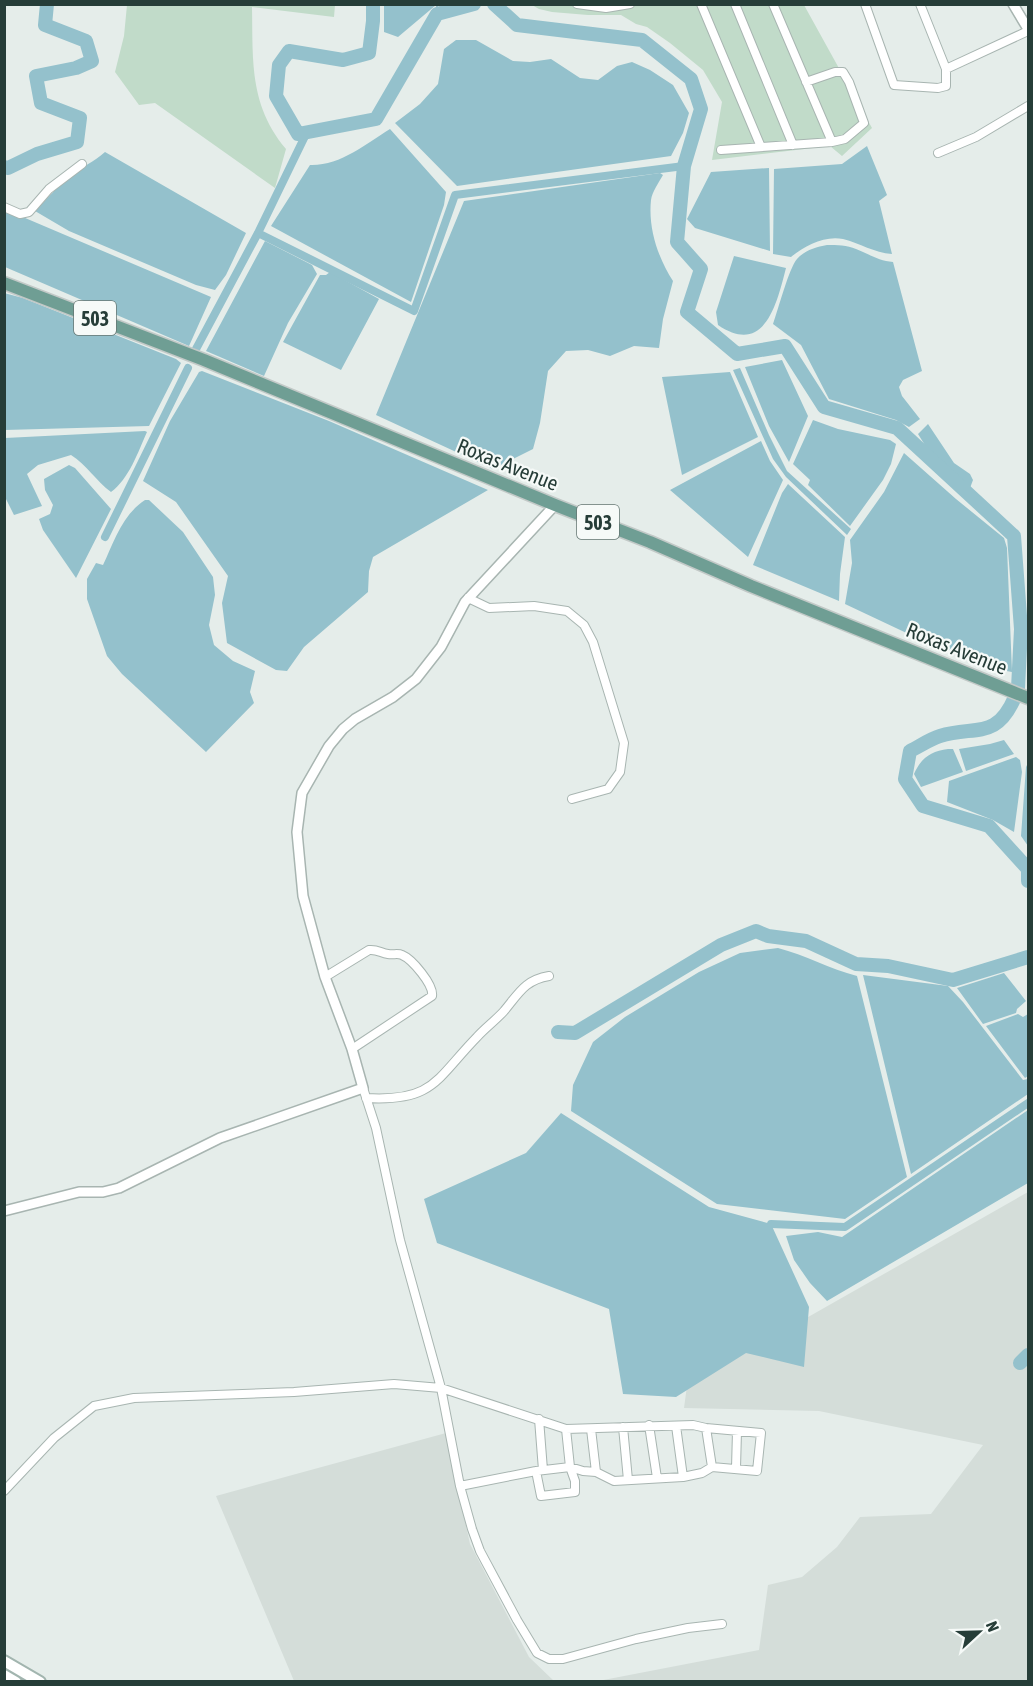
<svg xmlns="http://www.w3.org/2000/svg" width="1033" height="1686" viewBox="0 0 1033 1686" font-family="'Asap Condensed',sans-serif">
<style>
.built{fill:#d4ddd9}
.green{fill:#c1dbc9}
.water{fill:#94c1cc}
.lines{fill:none;stroke-linecap:round;stroke-linejoin:round}
.stream{stroke:#94c1cc;stroke-width:2}
.canal{stroke:#94c1cc;stroke-width:8}
.river{stroke:#94c1cc;stroke-width:14}
.minor-casing{stroke:#a8b5b1;stroke-width:10}
.tertiary-casing{stroke:#a8b5b1;stroke-width:12}
.secondary-casing{stroke:#a2b5af;stroke-width:14}
.primary-casing{stroke:#c2c9c7;stroke-width:15}
.minor{stroke:#fff;stroke-width:8}
.tertiary{stroke:#fff;stroke-width:9}
.secondary{stroke:#fff;stroke-width:10}
.primary{stroke:#6f9e94;stroke-width:12}
.labels{text-anchor:middle;dominant-baseline:central;stroke-width:4.5;stroke-linejoin:round;paint-order:stroke}
.shield{fill:#f6faf8;stroke:#647672;stroke-width:1.5}
.shield-label{font-size:20px;font-weight:bold;fill:#263d38}
.street-label{font-size:21px;fill:#263d38;stroke:#f6faf8}
</style>
<rect width="100%" height="100%" fill="#e5edea"/>
<path class="built" d="M1028,1192v489l-435,1 166,-32 9,-65 34,-8 35,-30 23,-30 71,-3 52,-69 -164,-34 -135,-3 3,-22z
M446,1433l24,111 59,113 25,24h-260l-78,-185z"/>
<path class="green" d="M127,5h208l-1,12 -82,-10c1,54 -3,98 34,142l-11,39 -120,-85 -16,2 -24,-33 9,-36z
M532,5h272l68,123 -30,28 -12,-10 -118,14 10,-58 -19,-32 -33,-27 -23,-16 -11,-3 -15,-9h-33l-36,-3 -13,-3z"/>
<path class="water" d="M384,5v-1l52,1 -38,32 -14,-5z
M456,40h20l37,21 17,1 21,-3 29,19 18,2 19,-14 15,-4 18,8 23,15 16,28 -6,20 -12,23 -214,30 -62,-63 25,-19 18,-20 6,-35z
M390,129l56,63 -2,13 -33,97 -140,-76 39,-61c30,1 56,-21 80,-36z
M867,146l20,49 -8,6 13,53c-18,-1 -32,-11 -49,-15 -18,-4 -39,7 -52,18l-18,-3 1,-85 68,-5z
M105,152l141,81 -20,42 -11,15 -19,-5 -127,-54 -34,-20c11,-11 22,-24 34,-34 12,-10 25,-15 36,-25z
M769,168l1,83 -75,-23 -8,-9 24,-47z
M660,173l3,2c-4,7 -11,17 -12,25 -3,28 7,58 22,81l-10,38 -4,29 -25,-2 -24,10 -22,-6 -22,1 -18,20 -8,52 -7,26 -40,20 -117,-54 88,-214z
M4,209l207,88 -22,49 -184,-79z
M265,241l47,24 5,9 -29,49 -24,53 -58,-25z
M827,245c10,0 20,0 29,4 13,5 23,12 37,13l29,109 -19,9 -4,7 3,9 18,23 -11,8 -13,-7 -67,-21 -28,-54 -28,-21c5,-14 16,-56 24,-65 8,-9 19,-12 30,-14z
M734,256l52,12c-9,35 -21,89 -68,57l-2,-13z
M330,272l49,27 -38,71 -58,-28 37,-67h6z
M4,293l19,5 153,61 5,4 -32,63 -144,4z
M782,360l26,56 -19,46 -20,-36 -24,-59z
M740,368l29,67 18,36 64,58 -4,6 -61,-58 -13,-18 -40,-89z
M202,371l127,50 159,69 -115,67 -4,14 -1,21 -64,55 -17,24 -11,-1 -49,-27 -5,-40 6,-27 -52,-74 -33,-21 27,-60 29,-49z
M730,372l28,65 -76,38 -20,-98z
M813,420l25,9 52,11 6,4 -5,20 -8,16 -33,46 -42,-41 2,-5 -17,-16z
M928,424l26,39 16,11 3,6 -3,8 -42,-38 -10,-16z
M145,431l2,1c-9,20 -18,47 -36,60 -15,-11 -24,-27 -40,-37l-33,10 -11,9 15,32 -28,9 -9,-18v-59z
M761,441l9,20 13,19 -35,77 -78,-67z
M904,453l52,46 48,39 3,10 5,124 -11,-2 -86,-33 -70,-33 7,-41 -2,-23 34,-48z
M69,465l6,3 36,41 -35,69 -33,-48 -4,-11 11,-5 3,-9 -8,-15 -1,-11z
M788,484l57,53 -5,37 -1,27 -86,-36 29,-72z
M145,500h4l34,32 30,45 2,18 -6,30 5,20 19,16 22,10 -5,21 4,11 -48,49 -84,-78 -15,-18 -20,-57v-20l9,-16 7,2c11,-23 19,-50 42,-65z
M1004,740l10,14 -48,17 -7,-22 31,-5z
M948,749h5l10,23 -42,15 -7,-13c7,-16 17,-23 34,-25z
M1016,757l4,3 2,12 -8,60 -21,-12 -46,-18 2,-21z
M1028,763v83l-7,-10 5,-69z
M778,948c27,7 52,21 79,28l50,201 -62,42 -128,-15 -146,-93 2,-26 20,-43 32,-25 74,-45 41,-19z
M1004,973l22,28 -9,8 -1,4 -33,11 -26,-36z
M863,975l85,11 15,16 60,78 5,-1v15l-117,80z
M1018,1014l5,3 5,-3v62l-3,2 -39,-52z
M1028,1110v73l-201,118 -17,-18 -16,-23 -8,-24 32,-4 24,5z
M561,1113l148,94 62,17 38,83 -5,60 -58,-14 -70,44 -53,-3 -14,-85 -172,-66 -13,-44 102,-46z"/>
<g class="lines">
<path class="stream" d="M437,14v-10"/>
<path class="canal" d="M258,233l156,78 41,-116 229,-29
M196,349l62,-116 49,-101
M105,537l83,-169
M771,1224l74,3 183,-124"/>
<path class="river" d="M373,4v17l-4,32 -26,7 -54,-9 -10,14 -3,31 22,38 78,-15 61,-105 37,-10
M494,4l23,21 125,15 49,39 10,30 -17,57 -7,76 24,27 -14,43 50,42 48,-8 39,61 73,21 117,108 7,93 -3,59
M4,167l4,1 29,-14 40,-12 3,-24 -39,-15 -5,-27 40,-8 16,-7 -6,-20 -41,-16 2,-21
M1015,697c-19,44 -40,28 -75,39 -10,3 -20,10 -30,15l-5,28 18,27 66,20 39,43v12
M558,1032l17,1 146,-88 35,-14 12,5 38,5 50,23 32,2 65,14 75,-23
M1020,1363l8,-8"/>
<defs>
<path id="minor" d="M577,4l29,4 24,-4
M701,4l60,143
M735,4l58,141
M773,4l59,138
M865,4l29,81 44,3 8,-2v-17l-26,-65
M946,69l82,-38
M721,150l111,-8 13,-3 19,-16 -15,-41 -6,-10h-8l-29,10
M938,153l38,-16 52,-31
M4,207l16,7 9,-2 20,-23 33,-25
M468,598l21,10 45,-2 33,5 17,14 9,17 31,101 -4,29 -12,17 -36,10
M325,977l44,-27c8,-1 12,3 19,4 5,1 10,-1 14,1 10,4 32,30 30,41l-80,53
M363,1088l13,40 24,112 41,148 19,98 12,43 8,22 37,69 20,33 12,6h14l73,-20 52,-11 34,-4
M366,1098c68,4 70,-19 111,-61 8,-9 19,-17 27,-26 15,-18 21,-31 45,-35
M539,1419l4,51
M649,1425l8,53
M676,1426l7,51
M623,1427l5,53
M706,1428l6,39
M591,1429l5,43
M736,1468l1,-37
M536,1471l5,25 34,-4v-11l-5,-14 -4,-38
M4,1491l50,-53 40,-32 40,-8 160,-6 100,-8 47,4 125,41 127,-4 13,3 55,5 -4,38 -45,-4 -10,6 -19,4 -69,4 -18,-9 -13,-1 -13,-4 -34,4 -76,15"/>
<path id="tertiary" d="M1013,4l15,25
M4,1211l75,-19h24l16,-4 101,-50 143,-50 -11,-39 -27,-72 -22,-81 -6,-64 5,-39 27,-47 14,-17 12,-10 38,-22 23,-18 25,-32 24,-45 90,-97"/>
<path id="secondary" d="M4,1661l36,21
M4,1675l12,7"/>
<path id="primary" d="M4,283l200,77 351,145 95,37 101,44 277,112"/>
</defs>
<use href="#minor" class="minor-casing"/>
<use href="#tertiary" class="tertiary-casing"/>
<use href="#secondary" class="secondary-casing"/>
<use href="#primary" class="primary-casing"/>
<use href="#minor" class="minor"/>
<use href="#tertiary" class="tertiary"/>
<use href="#secondary" class="secondary"/>
<use href="#primary" class="primary"/>
</g>
<g class="labels">
<g class="shield">
<rect x="74" y="301" width="42" height="34" rx="4.5"/>
<rect x="577" y="505" width="42" height="34" rx="4.5"/>
</g>
<g class="shield-label">
<text x="95" y="318">503</text>
<text x="598" y="522">503</text>
</g>
<g class="street-label">
<text transform="translate(508 464) rotate(22)">Roxas Avenue</text>
<text transform="translate(957 648) rotate(22)">Roxas Avenue</text>
</g>
</g>
<rect width="1033" height="1686" fill="none" stroke="#263d38" stroke-width="12"/>
<g transform="translate(979 1632) rotate(68)" stroke="#f6faf8" stroke-width="4.5" paint-order="stroke">
<path d="M0-4.5L10 22L0 15L-10 22Z" fill="#263d38"/>
<text y="-9" font-size="16" font-weight="bold" text-anchor="middle" fill="#263d38">N</text>
</g>
</svg>
